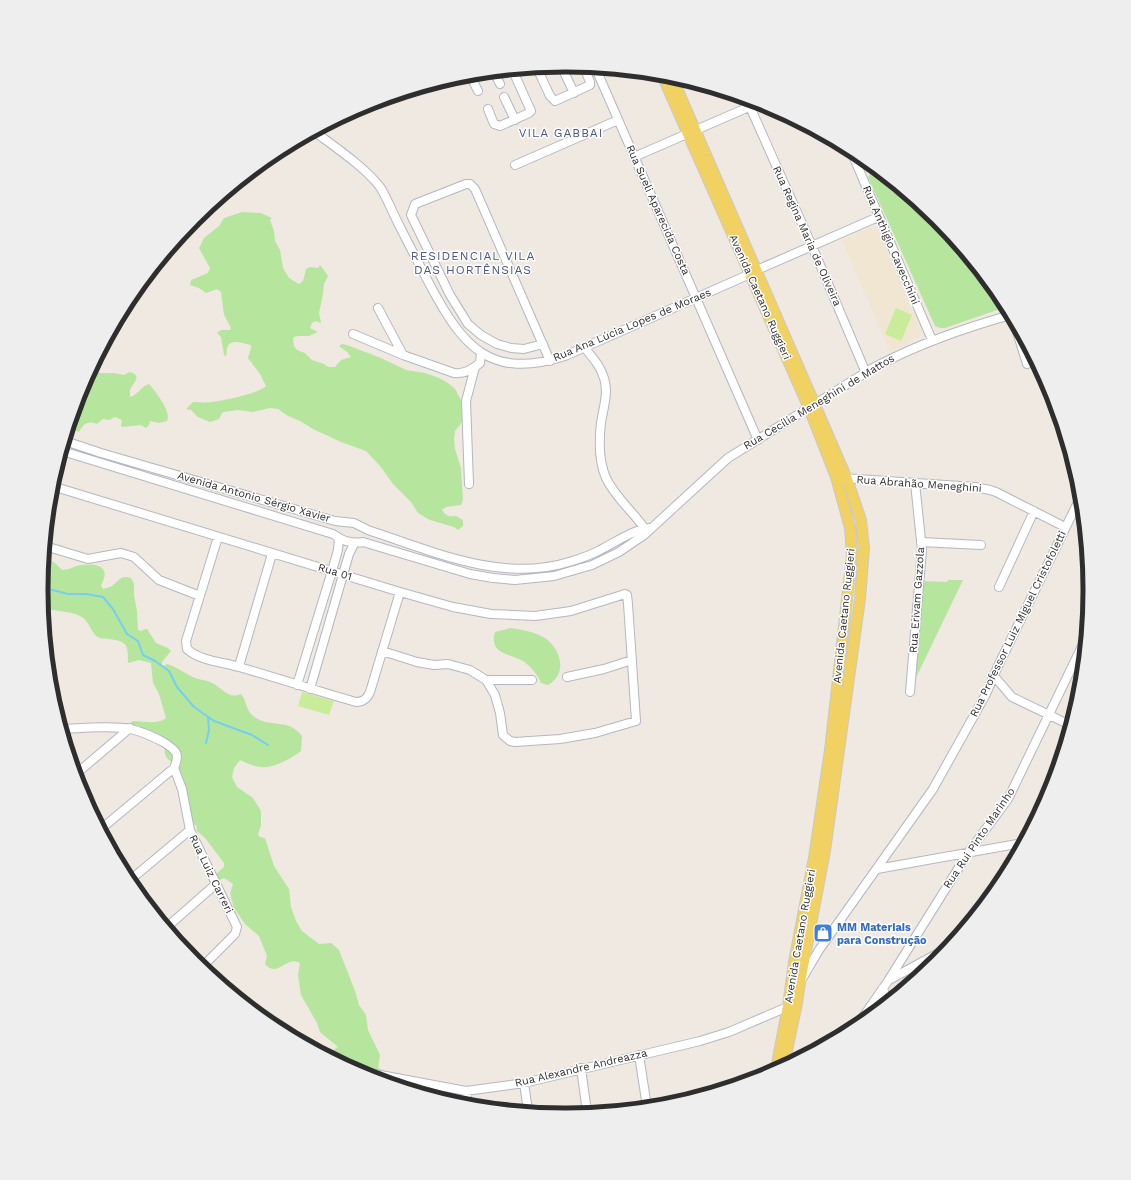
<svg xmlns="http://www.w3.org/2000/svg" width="1131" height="1180" viewBox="0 0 1131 1180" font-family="'Work Sans',sans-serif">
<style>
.education{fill:#f0e6d1}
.green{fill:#b6e59e}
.pitch{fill:#c9ec9a}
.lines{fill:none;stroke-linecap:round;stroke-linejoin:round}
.stream{stroke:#75cff0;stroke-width:2}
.minor-casing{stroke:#b4b7c1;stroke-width:10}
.major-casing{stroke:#c9c9c9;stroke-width:12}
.minor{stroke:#fff;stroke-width:8}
.major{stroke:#f2d163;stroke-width:10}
.labels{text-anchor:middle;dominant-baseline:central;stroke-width:3;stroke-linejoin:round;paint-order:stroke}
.street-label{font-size:11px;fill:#2e2e2e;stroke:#fff}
.shop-label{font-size:11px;font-weight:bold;fill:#366cbe;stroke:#fff;text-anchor:start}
.neighbourhood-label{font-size:12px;letter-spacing:1px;fill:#4d5680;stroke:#fff}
.rim{fill:none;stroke:#2e2e2e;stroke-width:5}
</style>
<rect width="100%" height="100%" fill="#efe9e1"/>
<path class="education" d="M872,227l5,1 44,103 -2,6 -29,15 -48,-112z"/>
<path class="green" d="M871,172h3l17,10 46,37 65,80 4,8 -61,21h-5l-5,-2 -67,-149z
M242,212l19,1 11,5 -2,2 4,11 1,10 5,9 3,18 6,10 10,6 4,-3 3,-12 4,-2 8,1 2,-3 8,11 -4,8 -1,10 -4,19 2,10 -5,-2 -4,2 -2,5 8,4 -9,4h-11l-4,1 -1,3 1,6 3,4 8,3 7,7 12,4 4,3h7l6,-7 10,-3 -4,-5 -8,-6 3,-2 5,1 34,13 25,12 19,3 14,5 9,5 7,6 6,11 1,21 -2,4 -5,6 -1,8 1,10 6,19 2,32 -2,5 -15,2 -4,3c4,6 7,7 14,6l7,4v6l-5,4 -4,-3 -24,-7 -12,-7 -7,-11 -18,-18 -12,-17 -15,-16 -25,-9 -28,-13 -13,-8 -12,-5 -10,-7 -8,-1 -17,4 -15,-2 -14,2 -2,1 -3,6 -9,3 -12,-5 -7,-7 -5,-1 7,-7c6,0 13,1 19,0 10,-1 48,-9 54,-16l-6,-12 -12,-16 3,-10v-3c-6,-1 -20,-7 -23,1 -2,3 -1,7 -2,10l-2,-1 -3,-18 -4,-4 4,-3h9l1,-2 -7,-13 -3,-23 -4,-3 -11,4 -7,-5 -9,-3 1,-5 17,-7 2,-5 -11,-20 5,-10 15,-12 5,-8z
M93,367l7,6h14l10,2 5,-3c15,3 3,12 1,18 0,2 0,5 0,7 8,-2 10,-10 19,-13 6,7 23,28 18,37l-8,2 -9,-2 -1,4 -3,3 -5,-3 -19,2 -1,-2 1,-5 -7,-3 -6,3 -6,-1 -6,5c-9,-4 -14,0 -18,8l-7,-3 -4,3 13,-43z
M44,557l11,6 7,7c7,0 12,-4 19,-5 15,-2 31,1 20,20l2,4c2,-1 4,-1 7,-2 8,-4 10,-13 21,-9l3,6v11l3,16 1,19 3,1 4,-2h2l9,14 12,5 3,3 -9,11v5l5,-3c11,3 18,10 28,14 5,2 11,2 15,4 12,5 18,18 31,12 7,9 4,17 15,24 17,10 32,0 46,18l-1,15c-9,7 -28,18 -40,16 -7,0 -14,-4 -21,-7l-6,8 -2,9 5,10 16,11 8,13v14l-3,10 2,2 5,1 9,28 15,23 2,18 5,14 6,10 17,13 12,-1 8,7 16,41 4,14 7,10 2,15 12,25 -2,13 15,7h9l-3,10 -39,-13 -30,-16 2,-5 6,-4 -18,-15 -3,-9 -16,-28 -3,-20 2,-12c-14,-8 -22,16 -35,1l2,-8 -8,-20 -14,-12 -11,-16 -4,-15 3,-9 -9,-6 -8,4 -1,-7 9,-8v-4l-19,-25 -8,-7 -1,-6 -8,-1 -4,-17 -8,-20 1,-22c-5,-3 -12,-6 -12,-12 -1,-5 1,-6 -2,-10 -13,-2 -28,-6 -35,-18l5,-4c10,0 25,4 33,-3l-7,-24 -6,-11 -2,-20 -12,-3 -11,3c0,-17 0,-22 -19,-24 -3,-1 -7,0 -9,-1 -9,-3 -10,-16 -18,-21 -12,-7 -26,-5 -39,-9l-2,-18z
M948,580h15l-51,106 11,-105 24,1z
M511,628c12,2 24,4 34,10 16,11 23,36 3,47l-7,-2c-2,-7 -13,-20 -20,-23 -14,-7 -32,-7 -26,-28z"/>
<path class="pitch" d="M896,308l16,7 -11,26 -16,-7z
M302,692l32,9 -5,14 -31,-9z"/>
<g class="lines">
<path class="stream" d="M41,587l27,7h18l17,3 10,12 14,25 11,7 5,14 12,6 14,10 8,16 17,20 20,14 38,14 16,10
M206,743l3,-13 -1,-13"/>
<defs>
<path id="minor" d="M537,68l13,28 5,5 35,-16v-3l-6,-15
M596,69l162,371
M494,72l6,12
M564,72l10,21
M470,75l8,16
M504,97l11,23
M747,100l65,146 54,127
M488,109l6,15 6,2 29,-13 2,-2 -18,-40
M346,115l32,-13
M315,132c20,15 51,36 65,55 7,11 12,24 18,36 10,20 21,41 32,62 33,62 60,95 135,71l185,-82
M851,151l81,189
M852,154l15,8
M634,157l124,-54
M515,165l103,-45
M757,270l121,-53
M378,308l25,47
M1013,319l14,45 8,-3
M353,334l50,21 51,18c11,1 17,-3 26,-10l1,-10
M543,344l-19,5 -13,-1 -14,-4 -16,-9 -13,-11 -18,-29 -39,-80 4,-11 51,-20h4l5,5 75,172
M584,347c8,10 16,18 20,31 5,14 -1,31 -3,45 -2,17 -2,39 5,55 10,21 29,35 41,54
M65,441l36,12 234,68 19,2 14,7c63,21 134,53 201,32 10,-3 22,-7 31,-12 16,-8 32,-20 50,-22
M62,451l271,83c10,7 18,10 30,8l107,32 23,4 22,2 39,-4 38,-11 27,-13 25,-17 84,-77 145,-90c45,-24 89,-39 137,-53
M843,478l132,9 15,3 6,2 69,35
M469,484l-3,-83 9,-34
M52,486l348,106 53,15 38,7 44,2 36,-5 54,-17 2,1 1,9 8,117 -41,12 -35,6 -45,3 -5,-1 -7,-6 -3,-22 -5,-18 -9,-15 -16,-10 -22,-6 -14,1 -17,-3 -35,-11
M218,537l-32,104 1,8c13,12 36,13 52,18 39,11 78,24 117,35 7,0 11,-3 14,-10l30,-100
M921,542l60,3
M45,546l43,13 33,-6 13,4 25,23 41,16
M999,587l35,-76
M239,666l33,-112
M994,676l18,21 58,28
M567,677l37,-8 28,-9
M486,680h46
M297,685l35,-114 6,-21 1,-12
M310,689l39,-135 5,-10
M910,692l12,-142 -7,-67
M62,729c19,-1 51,-4 69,0 12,3 23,8 34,14 12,8 15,11 9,25l8,21 8,41 47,97 -2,7 -33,33
M76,774l54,-46
M101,829l73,-61
M877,869l145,-26
M129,881l61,-51
M167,927l49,-43
M802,979l17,-29 114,-161 53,-95 12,-28 83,-170
M889,980l55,-30 6,-6
M883,988l4,14
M856,1027l32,-46 80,-128 40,-54 77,-159
M639,1055l8,52
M581,1068l6,44
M359,1071l107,20 58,-8 176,-42 29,-9 63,-27
M524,1083l4,28
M466,1091l2,14"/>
<path id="major" d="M662,75l147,333 27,69 14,51 2,27 -22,195 -16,108 -20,104 -6,44 -12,63
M672,77l143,328 32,74 14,41 3,28 -4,51 -35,252 -25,131 -3,21 -13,62"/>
</defs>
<use href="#minor" class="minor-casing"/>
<use href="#major" class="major-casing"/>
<use href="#minor" class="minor"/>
<use href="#major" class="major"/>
</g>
<defs>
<symbol id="shop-square" viewBox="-11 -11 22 22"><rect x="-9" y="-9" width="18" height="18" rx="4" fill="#3f7fe0" stroke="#fff"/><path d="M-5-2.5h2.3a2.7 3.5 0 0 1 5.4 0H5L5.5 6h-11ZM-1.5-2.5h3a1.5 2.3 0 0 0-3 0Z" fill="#fff"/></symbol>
</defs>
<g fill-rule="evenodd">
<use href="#shop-square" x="812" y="922" width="22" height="22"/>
</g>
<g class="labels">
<g class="street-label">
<text transform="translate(658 210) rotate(66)">Rua Sueli Aparecida Costa</text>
<text transform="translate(807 236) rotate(66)">Rua Regina Maria de Oliveira</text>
<text transform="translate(891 245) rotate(67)">Rua Anthigio Cavecchini</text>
<text transform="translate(760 297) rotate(66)">Avenida Caetano Ruggieri</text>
<text transform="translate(632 325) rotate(-23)">Rua Ana Lúcia Lopes de Moraes</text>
<text transform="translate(819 402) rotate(-31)">Rua Cecília Meneghini de Mattos</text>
<text transform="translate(919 484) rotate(4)">Rua Abrahão Meneghini</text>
<text transform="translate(254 497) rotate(16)">Avenida Antonio Sérgio Xavier</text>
<text transform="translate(335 572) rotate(17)">Rua 01</text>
<text transform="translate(917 600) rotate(-86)">Rua Erivam Gazzola</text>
<text transform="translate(844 616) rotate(-84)">Avenida Caetano Ruggieri</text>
<text transform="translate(1018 624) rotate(-64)">Rua Professor Luiz Miguel Cristofoletti</text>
<text transform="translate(979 838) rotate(-56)">Rua Rui Pinto Marinho</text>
<text transform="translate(211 874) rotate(64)">Rua Luiz Carreri</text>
<text transform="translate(800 936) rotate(-80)">Avenida Caetano Ruggieri</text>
<text transform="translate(581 1068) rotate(-13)">Rua Alexandre Andreazza</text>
</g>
<g class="shop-label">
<text x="837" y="927">MM Materiais<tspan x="837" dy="13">para Construção</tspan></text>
</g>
<g class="neighbourhood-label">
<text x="561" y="133">VILA GABBAI</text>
<text x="473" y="256">RESIDENCIAL VILA<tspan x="473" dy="14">DAS HORTÊNSIAS</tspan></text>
</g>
</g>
<path d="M0 0H1131V1180H0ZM565 72H566A517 517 0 0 1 1083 589V591A517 517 0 0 1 566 1108H565A517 517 0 0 1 48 591V589A517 517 0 0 1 565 72Z" fill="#eee" fill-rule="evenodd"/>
<path class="rim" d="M565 72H566A517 517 0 0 1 1083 589V591A517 517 0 0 1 566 1108H565A517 517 0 0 1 48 591V589A517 517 0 0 1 565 72Z"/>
</svg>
